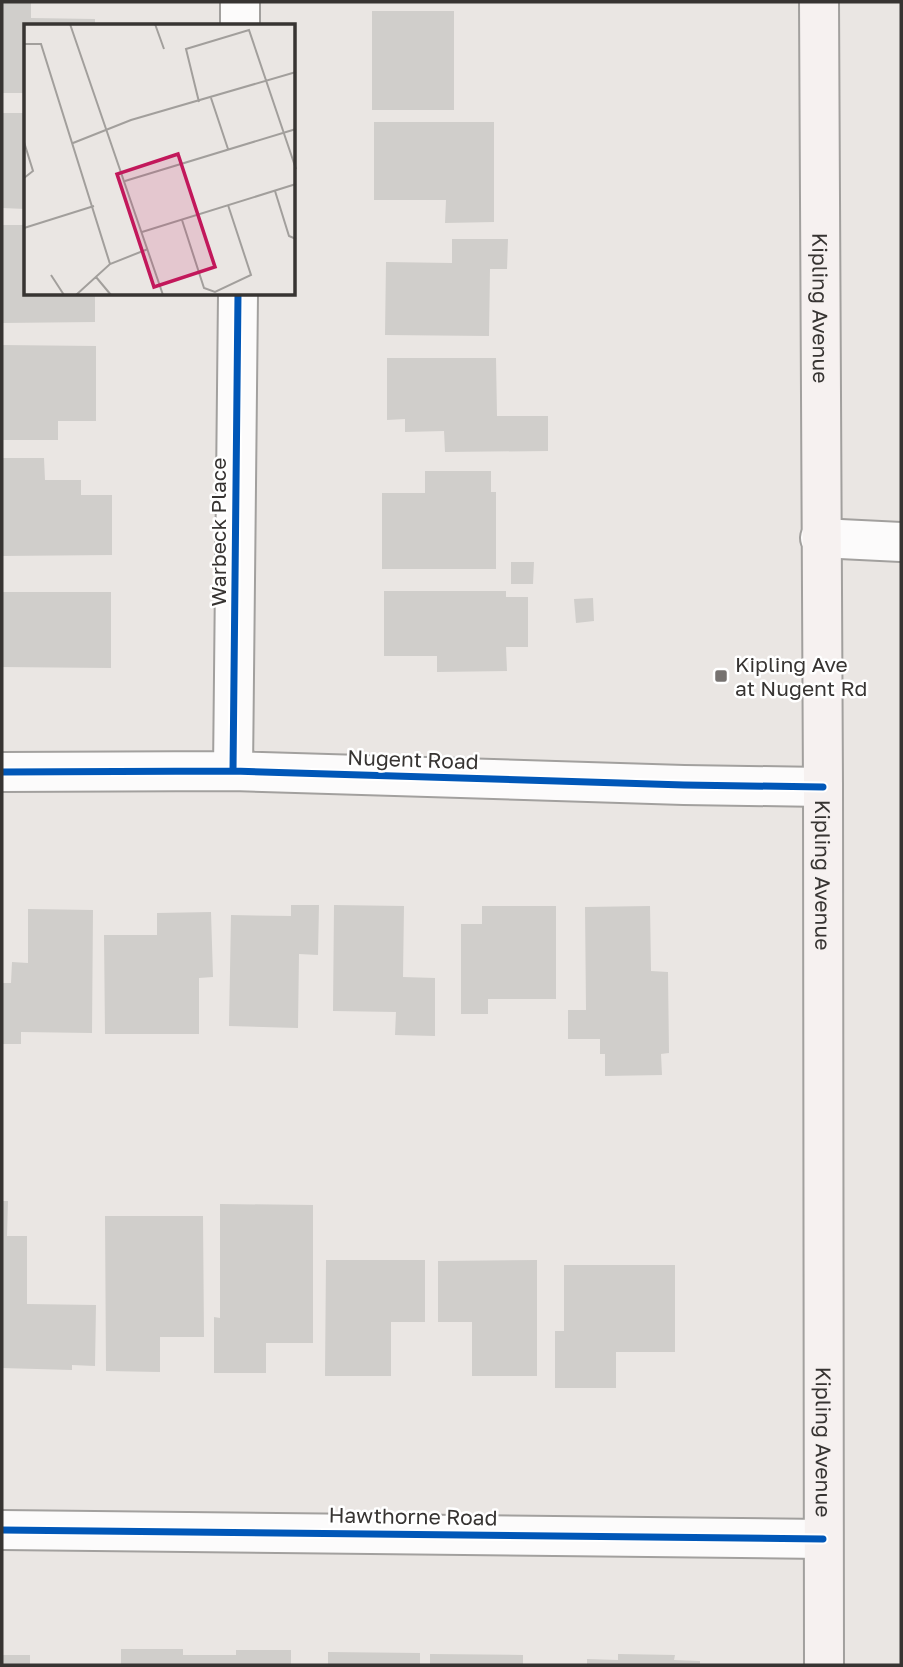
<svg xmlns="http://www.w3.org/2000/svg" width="903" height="1667" viewBox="0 0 903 1667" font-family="'Golos Text',sans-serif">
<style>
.building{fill:#d0cecb}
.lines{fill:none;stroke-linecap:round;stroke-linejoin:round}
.minor-casing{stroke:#a2a09e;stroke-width:42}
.secondary-casing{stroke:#a2a09e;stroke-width:42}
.minor{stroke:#fcfbfb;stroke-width:38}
.secondary{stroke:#f6f1f0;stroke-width:38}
.cycleway-casing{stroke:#fff;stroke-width:11}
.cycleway{stroke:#0057b8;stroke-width:7}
.poi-dot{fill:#767270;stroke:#fff;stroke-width:2.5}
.labels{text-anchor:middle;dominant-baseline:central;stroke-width:5;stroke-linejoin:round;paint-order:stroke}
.street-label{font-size:21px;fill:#373432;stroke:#fff}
.poi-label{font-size:21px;fill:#373432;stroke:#fff;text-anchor:start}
.inset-road{fill:none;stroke:#a29f9c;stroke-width:2}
.view{fill:#c2185b;fill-opacity:0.15;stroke:#c2185b;stroke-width:3.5}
.inset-edge{fill:none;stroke:#373432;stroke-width:3.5}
</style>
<rect width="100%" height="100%" fill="#eae6e3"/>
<path class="building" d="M2,2h29v16l64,1v7h-69v67h-24z
M372,11h82v99h-82z
M2,113h24v96l-24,-1z
M374,122h120v100l-49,1 1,-23h-72z
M2,225h24v69h69v28l-93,1z
M452,239h56l-1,30h-17l-1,67 -104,-1 1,-73 66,1z
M2,345l94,1v75h-38v19h-56z
M387,358h109l1,58h51v35l-103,1 -1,-21 -39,1v-13l-18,1z
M2,458h42l1,22h36v15h31v60l-110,1z
M425,471h66v21h5v77h-114v-76h43z
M511,562h23l-1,22h-22z
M384,591h122v6h22v50h-22l1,24 -70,1v-16h-53z
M2,592h109v76l-109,-1z
M593,598l1,23 -18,2 -2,-24z
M291,905h28l-1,50 -19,-1 -1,74 -69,-2 2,-111 60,1z
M334,905l70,1 -1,71 32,1v58l-40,-1 1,-23 -63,-1z
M482,906h74v93h-68v15h-27v-90h21z
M650,906l1,65 17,1 1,81 -8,1 1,21 -57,1v-22h-5v-15h-32v-29h18l-1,-103z
M28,909l65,1 -1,123 -71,-1v12h-19v-61h9l1,-21 16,1z
M211,912l2,65 -14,1v56h-94l-1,-99h53v-22z
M2,1201h6l-1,35h20v68l69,1 -1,61 -23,-1v5l-70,-2z
M220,1204l93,1v138h-47v30h-52v-56l6,1z
M105,1216h98l1,121h-44v35l-54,-1z
M326,1260h99v62h-34v54h-66z
M537,1260v116h-65v-54h-34v-61z
M564,1265h111v87h-59v36h-61v-57h9z
M121,1649h62v6h53v-5h55v15h-170z
M328,1652l92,1v12h-92z
M430,1654l93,1v10h-93z
M618,1654l57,1 -1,5 26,1v4h-113v-6l31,1z
M2,1655h28v10h-28z"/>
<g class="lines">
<defs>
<path id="minor" d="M240,26v-24
M820,538l81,4
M233,771l5,-477
M2,772l231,-1 451,14 139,2
M2,1530l821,9"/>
<g id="secondary">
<path id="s1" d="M819,2l4,785 1,878"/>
</g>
</defs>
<use href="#minor" class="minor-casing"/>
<use href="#secondary" class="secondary-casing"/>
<use href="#minor" class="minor"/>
<use href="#secondary" class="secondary"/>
<defs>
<path id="cycleway" d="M233,771l5,-477
M2,772l231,-1 451,14 139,2
M2,1530l821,9"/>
</defs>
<use href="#cycleway" class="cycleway-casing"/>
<use href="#cycleway" class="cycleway"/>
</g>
<rect class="poi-dot" x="714" y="669" width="14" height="14" rx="3.5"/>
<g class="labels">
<g class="street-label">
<text stroke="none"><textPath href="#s1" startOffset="306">Kipling Avenue</textPath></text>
<text transform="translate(218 532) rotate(-90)">Warbeck Place</text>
<text transform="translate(413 759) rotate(2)">Nugent Road</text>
<text stroke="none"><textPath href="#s1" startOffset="873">Kipling Avenue</textPath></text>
<text stroke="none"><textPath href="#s1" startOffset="1440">Kipling Avenue</textPath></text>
<text transform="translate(413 1516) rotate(1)">Hawthorne Road</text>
</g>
<g class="poi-label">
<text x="735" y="664">Kipling Ave<tspan x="735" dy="24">at Nugent Rd</tspan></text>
</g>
</g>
<g transform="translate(24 24)">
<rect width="271" height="271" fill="#eae6e3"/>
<path class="inset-road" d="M46,0l93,271M131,0l9,25M0,20h17l69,220M187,74l17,51M175,78l-13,-53 63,-19 47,139M0,118l9,29 -9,7M49,119l58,-23 165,-48M101,157l171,-52M251,167l14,45 7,3M158,196l22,68 11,4 36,-17 -23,-70M0,204l70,-22M118,208l154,-48M27,251l13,20M72,253l15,18M52,271l34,-31 38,-15"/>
<path class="view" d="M154,130l37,113 -61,20 -37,-113z"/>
<rect width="271" height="271" class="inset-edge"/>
</g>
<rect width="903" height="1667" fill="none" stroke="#373432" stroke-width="7"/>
</svg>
